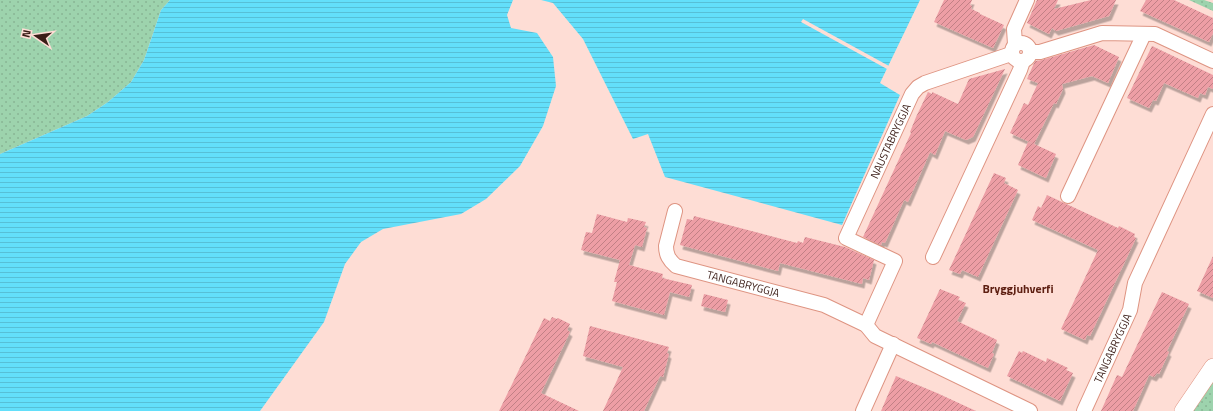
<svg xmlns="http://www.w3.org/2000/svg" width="1213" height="411" viewBox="0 0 1213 411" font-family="'Titillium Web',sans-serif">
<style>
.grass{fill:url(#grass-dots)}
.water{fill:url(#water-rules)}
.pier{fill:#feddd5}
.building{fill:url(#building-hatch);filter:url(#shadow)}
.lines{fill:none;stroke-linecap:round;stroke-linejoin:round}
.minor-casing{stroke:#de9482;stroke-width:16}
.tertiary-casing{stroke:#de9482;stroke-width:18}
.minor{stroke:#fff;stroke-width:14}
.tertiary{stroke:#fff;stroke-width:17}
.labels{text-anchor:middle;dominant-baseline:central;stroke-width:3.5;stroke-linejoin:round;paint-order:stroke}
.street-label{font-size:11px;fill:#3a1d17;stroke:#feddd5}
.neighbourhood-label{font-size:12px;font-weight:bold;fill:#5e1f12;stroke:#feddd5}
</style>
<defs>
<pattern id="grass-dots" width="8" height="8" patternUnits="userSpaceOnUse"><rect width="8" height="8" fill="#9dd3ad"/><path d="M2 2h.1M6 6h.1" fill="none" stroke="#88b594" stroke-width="1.8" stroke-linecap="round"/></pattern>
<pattern id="water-rules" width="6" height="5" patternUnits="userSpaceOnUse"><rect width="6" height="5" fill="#63dffa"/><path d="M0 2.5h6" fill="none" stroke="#57bfd6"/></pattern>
<pattern id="building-hatch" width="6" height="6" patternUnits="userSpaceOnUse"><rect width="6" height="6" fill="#ed9ea5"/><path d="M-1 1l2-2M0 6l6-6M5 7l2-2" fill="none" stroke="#c18085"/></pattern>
<filter id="shadow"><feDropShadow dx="2.5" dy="4.5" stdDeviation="0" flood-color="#0004"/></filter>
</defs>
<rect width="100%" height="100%" fill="#feddd5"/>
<path class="grass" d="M0,0h170l-9,10 -17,50 -13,22 -23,20 -21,14 -87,38z
M1189,0h15l9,3v8z
M1213,379v32h-22z"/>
<path class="water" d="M170,0h343l-6,15 4,13 26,5 16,24 3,29 -13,40 -23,40 -34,33 -25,15 -78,15 -22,13 -16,22 -21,58 -64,89h-260v-257l87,-38 21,-14 23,-20 13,-22 17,-50z
M541,0h379l-40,83 20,12 -58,130 -177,-48 -17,-43 -15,5 -50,-100 -30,-36z"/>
<path class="pier" d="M803,19l86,47v1l-2,2 -86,-47z"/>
<path class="building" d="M944,0h28l-2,5 2,1 -1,3 9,4v1l24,11 -11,23 -59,-26z
M1037,0h21l-4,9 37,-9h25l-7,16 -53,15 -4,-3 -3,6 -22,-11z
M1146,0h28l39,18v15l-4,9 -69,-31z
M1094,45l25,12 -11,26 -16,-7 -30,8 1,5 -7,15 -2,-1 -20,41 22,10 -10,24 -28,-13 10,-23 6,2 -24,-11 14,-30 4,2 10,-22 -11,-4 8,-18 7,-1z
M1152,46l61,29v14l-5,-2 -3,8 -5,-2 -2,5 -34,-15 -8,18 -3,-1 -4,8 -22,-10z
M1005,69l-32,68 -7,3 -21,-9 -10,24 -5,-3 -22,50 -4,-2 -19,43 -3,-1 -1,3 -18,-8 48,-104 -1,-1 6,-15 12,-25 4,2v-2l26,12 11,-25z
M994,173l12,5 -2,5 14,7 -40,87 -16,-7 -2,4 -11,-4z
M1047,195l71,33 1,-2 16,8 -1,3 2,1 -46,98 -3,-1 -2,5 -24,-11 37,-79 -66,-30 6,-14 3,2z
M597,214l30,8 1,-4 18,4 -2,5 3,1 -5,19 -7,-2 -6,20 34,9 -1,4 30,7 -3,12 -19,-5 -6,23 -52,-14 5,-19h-3l6,-22 -39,-10 5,-18 6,1z
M694,216l103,27 1,-2 5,2 2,-6 40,10 29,13 -5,20 -6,-2 -1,6 -82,-21 -2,8 -98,-26 7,-26 6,1z
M1213,256v42l-16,-7z
M940,289l20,8 -2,3 8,3 -9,18 40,19 -5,13 2,1 -6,14 -56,-26 -1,2 -14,-6z
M1162,292l27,12 -22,47 2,1 -10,22 -2,-1 -3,4 -5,-2 -16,36h-32l16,-36 5,2z
M704,294l24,6 -3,12 -24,-6z
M552,317l5,2 1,-1 12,6 -3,6 3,2 -29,61 38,18h-80l45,-93 6,3z
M590,326l79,21 -2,6 2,1 -6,23 -3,-1 -16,35h-41l20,-44 -40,-11z
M1019,351l3,2 1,-2 23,11 1,-4 21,10 -2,2 7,3 -13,28 -53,-25z
M896,376l41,17 39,18h-95z"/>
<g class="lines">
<defs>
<g id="minor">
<circle cx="1021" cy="52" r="9"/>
<path d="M1015,44l-1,-15 13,-29"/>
<path d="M1030,52h10l62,-19 53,1 58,27"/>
<path d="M1068,196l76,-162"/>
<path id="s1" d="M675,211l-9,35c0,9 3,14 10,20l148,39 42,20 9,11 155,75"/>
<path d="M933,257l87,-187 3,-9"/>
<path id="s2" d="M866,325l29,-64 -49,-23 66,-144 6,-7 7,-4 86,-29"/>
<path d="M863,411l30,-67"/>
<path id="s3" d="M1084,411l46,-101 5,-27 78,-169"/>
</g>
<path id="tertiary" d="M1183,411l30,-44"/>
</defs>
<use href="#minor" class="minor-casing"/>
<use href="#tertiary" class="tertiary-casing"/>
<use href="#minor" class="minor"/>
<use href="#tertiary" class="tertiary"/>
</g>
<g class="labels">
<g class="street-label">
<text stroke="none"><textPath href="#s2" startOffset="231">NAUSTABRYGGJA</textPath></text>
<text stroke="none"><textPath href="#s1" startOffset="129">TANGABRYGGJA</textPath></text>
<text stroke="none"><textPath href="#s3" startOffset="69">TANGABRYGGJA</textPath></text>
</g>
<g class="neighbourhood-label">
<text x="1018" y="288">Bryggjuhverfi</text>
</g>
</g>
<g transform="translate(36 36) rotate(283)" stroke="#feddd5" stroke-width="3" paint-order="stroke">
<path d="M0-3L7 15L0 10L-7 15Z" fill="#3a1d17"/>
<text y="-6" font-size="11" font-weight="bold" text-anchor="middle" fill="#3a1d17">N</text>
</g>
</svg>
